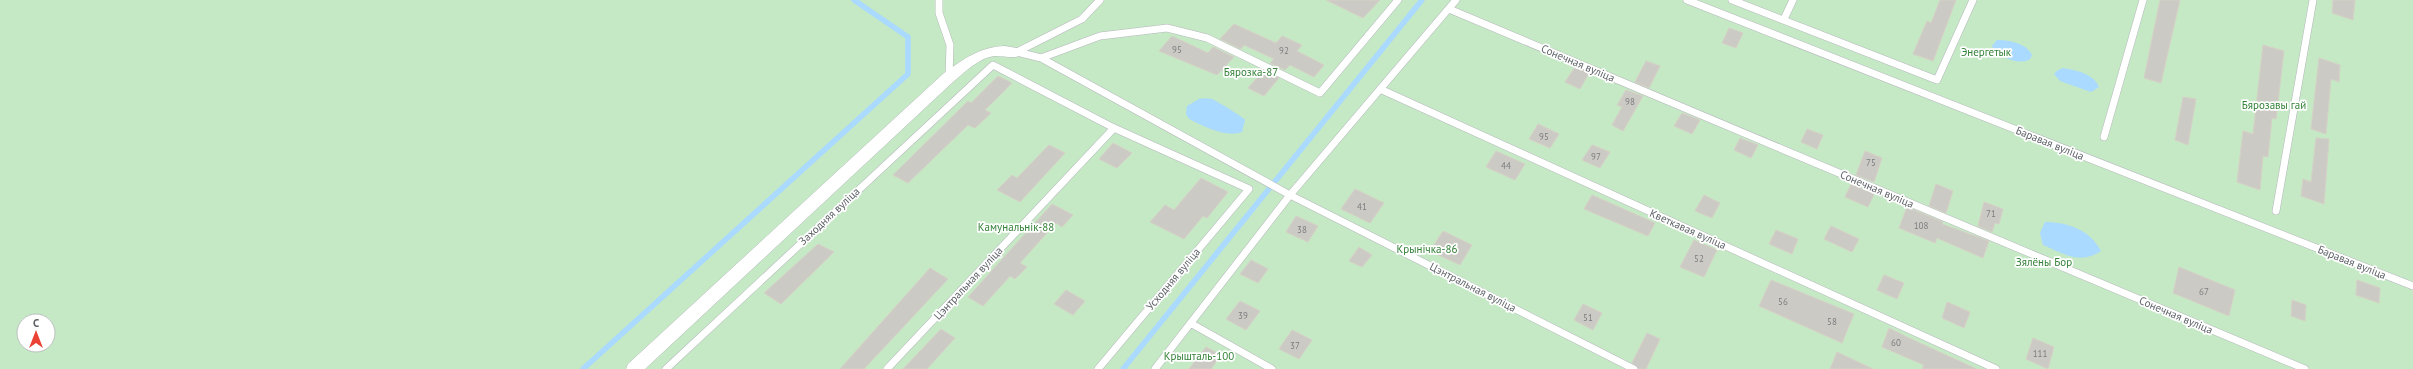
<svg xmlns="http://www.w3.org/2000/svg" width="2413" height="369" viewBox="0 0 2413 369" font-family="'PT Sans',sans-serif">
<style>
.green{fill:#c5e8c5;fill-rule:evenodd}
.water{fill:#aadaff}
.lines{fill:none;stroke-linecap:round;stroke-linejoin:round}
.stream{stroke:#aadaff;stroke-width:5.5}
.building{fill:#cccac5;stroke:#d6d1c6}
.lane-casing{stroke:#b5b8bc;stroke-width:8}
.street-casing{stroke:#b5b8bc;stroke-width:1}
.lane{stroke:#fff;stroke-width:7}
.street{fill:#fff;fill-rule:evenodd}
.labels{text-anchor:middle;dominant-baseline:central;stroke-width:3.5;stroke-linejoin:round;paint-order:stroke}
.number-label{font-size:9px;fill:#7a7d7f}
.park-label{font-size:11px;fill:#348238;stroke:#fff}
.street-label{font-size:11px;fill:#5f6368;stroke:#fff}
</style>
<rect width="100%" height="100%" fill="#f1efe8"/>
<path class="green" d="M0,0h2413v369h-2413zM24,321h24v24h-24z"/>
<path class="water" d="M1997,40c12,0 29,3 35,15l-2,4c-9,7 -34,-2 -38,-13z
M2063,68c13,2 31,6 36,19l-8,5 -31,-11 -6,-7 4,-4z
M1199,99c4,-1 8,-1 13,0 3,1 31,18 33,21l-3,12c-16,6 -39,-6 -53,-13l-3,-5 1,-8z
M2045,222c23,0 45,8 56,29 -21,14 -37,3 -58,-6l-3,-12z"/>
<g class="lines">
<path class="stream" d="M583,369l325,-295v-37l-54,-37
M1123,369l299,-369"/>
</g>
<path class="building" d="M1326,0h54l-17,18z
M1940,0h16l-23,61 -20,-7 14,-33 4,2z
M2160,0h20l-19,83 -17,-5z
M2333,0h22l-2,20 -21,-7z
M1234,24l42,19 6,-7 20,9 -5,6 27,14 -10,12 -24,-12 -5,5 -15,-7 4,-4 -30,-14 -3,4 -21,-10z
M1729,28l14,5 -7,15 -14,-5z
M1172,36l36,17 5,-6 21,10 -17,18 -58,-24z
M2263,45l21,6 -8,68 -4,-1 -4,39 -5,-1 -3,34 -23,-8 6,-51 10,3z
M2319,58l21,7 -1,17 -8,-3 -5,55 -15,-5z
M1646,61l14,5 -11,22 -14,-6z
M1575,67l14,6 -9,16 -15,-7z
M1263,71l16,7 -15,18 -16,-8z
M998,76l14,7 -27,27 6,3 -16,15 -7,-3 -60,58 -15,-8 75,-74 3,2z
M1626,90l17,6 -20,35 -11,-6 10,-18 -5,-2z
M2183,97l13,2 -8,46 -13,-5z
M1682,113l18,7 -8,14 -18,-8z
M1538,124l21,10 -9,14 -21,-9z
M1807,129l16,6 -6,14 -16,-7z
M1740,138l18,7 -7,13 -17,-8z
M2316,138l13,1 -5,65 -23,-8 2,-17 8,3z
M1113,143l19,10 -15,15 -18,-9z
M1049,145l16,8 -45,49 -23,-12 15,-15 5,3z
M1592,145l18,7 -10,16 -18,-8z
M1496,151l29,13 -10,16 -29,-13z
M1865,151l17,7 -8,24 -18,-7z
M1201,178l27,14 -21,26 -4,-2 -19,23 -34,-17 15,-17 9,5z
M1851,184l23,10 -6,13 -23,-10z
M1936,184l17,7 -7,22 -17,-7z
M1355,189l29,14 -14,20 -29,-14z
M1592,195l63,28 -7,13 -64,-27z
M1704,195l16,8 -8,15 -17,-7z
M1984,202l19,7 -4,15 -4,-1 -3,9 -14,-6z
M1052,204l21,11 -11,12 -6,-4 -36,40 7,4 -12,12 -5,-3 -27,30 -15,-9z
M1907,207l36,15 -1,2 47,17 -6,17 -46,-20 -2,5 -36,-15z
M1296,216l22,10 -10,16 -22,-10z
M1831,226l28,13 -7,13 -28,-13z
M1776,230l22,9 -6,15 -23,-10z
M1443,231l29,14 -12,20 -30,-14z
M1694,240l23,10 -13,27 -24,-10z
M818,244l16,8 -53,52 -17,-11z
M1359,247l13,8 -10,12 -13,-6z
M1251,260l17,9 -10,14 -18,-9z
M2179,267l56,23 -6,26 -56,-23z
M930,268l18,11 -84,90h-24z
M1884,275l20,8 -7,16 -20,-9z
M1771,280l83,34 -12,29 -83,-37z
M2357,280l23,8 -1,15 -23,-8z
M1066,290l19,11 -12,14 -19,-11z
M2292,300l14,5 -1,16 -14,-5z
M1240,301l20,10 -14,19 -20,-11z
M1947,302l23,10 -6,16 -22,-10z
M1583,304l19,9 -9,17 -19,-10z
M1889,328l20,10 68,31h-55l2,-4 -42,-18z
M941,329l14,9 -28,31h-24z
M1292,330l20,10 -13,19 -20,-10z
M1647,333l13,6 -14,30h-7l-7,-6z
M2033,338l21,9 -6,22 -22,-10z
M1206,347l15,8 -10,14h-22z
M1837,352l36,17h-43z"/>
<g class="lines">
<defs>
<path id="lane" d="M939,0v13l11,32 -1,32
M1687,0l726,286
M1732,0l205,80 36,-80
M1449,9l856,360
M1784,19l9,-19
M1017,52l24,6 249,137 344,174
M1017,52l65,-33 18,-19
M1041,58l59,-22 67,-8 40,10 113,55 78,-93
M1380,89l616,280
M2104,137l39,-137
M2276,211l37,-211
M1192,324l80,45
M666,369l327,-304 121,63 135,61 -151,180
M887,369l227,-241
M1155,369l135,-174 166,-195"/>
<path id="street" d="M1005,46l17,3 2,3c-5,9 -21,3 -30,4 -15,2 -28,15 -40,25l-309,288h-19l2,-5 316,-291c20,-14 35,-26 61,-27z"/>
</defs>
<use href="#lane" class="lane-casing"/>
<use href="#street" class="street-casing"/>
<use href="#lane" class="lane"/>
<use href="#street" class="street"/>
</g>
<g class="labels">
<g class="number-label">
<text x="1177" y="49">95</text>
<text x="1284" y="50">92</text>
<text x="1630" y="101">98</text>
<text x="1544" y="136">95</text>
<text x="1596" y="156">97</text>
<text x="1871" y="162">75</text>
<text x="1506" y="165">44</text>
<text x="1362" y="206">41</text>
<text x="1991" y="213">71</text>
<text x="1921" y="225">108</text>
<text x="1302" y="229">38</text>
<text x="1699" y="258">52</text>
<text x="2204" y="291">67</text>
<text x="1783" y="301">56</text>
<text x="1243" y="315">39</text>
<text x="1588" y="317">51</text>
<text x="1832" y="321">58</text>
<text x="1896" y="342">60</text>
<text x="1295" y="345">37</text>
<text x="2040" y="353">111</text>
</g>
<g class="park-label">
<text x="1986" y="52">Энергетык</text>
<text x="1251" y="72">Бярозка-87</text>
<text x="2274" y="105">Бярозавы гай</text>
<text x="1016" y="227">Камунальнік-88</text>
<text x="1427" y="249">Крынічка-86</text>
<text x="2044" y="262">Зялёны Бор</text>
<text x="1199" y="356">Крышталь-100</text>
</g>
<g class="street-label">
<text transform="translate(1578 63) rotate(23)">Сонечная вуліца</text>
<text transform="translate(2050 143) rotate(22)">Баравая вуліца</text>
<text transform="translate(1877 189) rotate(23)">Сонечная вуліца</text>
<text transform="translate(829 216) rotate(-43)">Заходняя вуліца</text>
<text transform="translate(1688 229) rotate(24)">Кветкавая вуліца</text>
<text transform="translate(2352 262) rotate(22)">Баравая вуліца</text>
<text transform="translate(1173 279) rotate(-50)">Усходняя вуліца</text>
<text transform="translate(968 283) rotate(-47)">Цэнтральная вуліца</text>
<text transform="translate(1473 287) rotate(27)">Цэнтральная вуліца</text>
<text transform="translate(2176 315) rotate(23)">Сонечная вуліца</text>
</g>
</g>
<g transform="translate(36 333)"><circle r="19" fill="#ffffff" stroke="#bfc1c3"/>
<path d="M0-3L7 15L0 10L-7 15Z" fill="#ea4335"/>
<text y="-6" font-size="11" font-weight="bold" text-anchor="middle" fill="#5f6368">С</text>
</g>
</svg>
